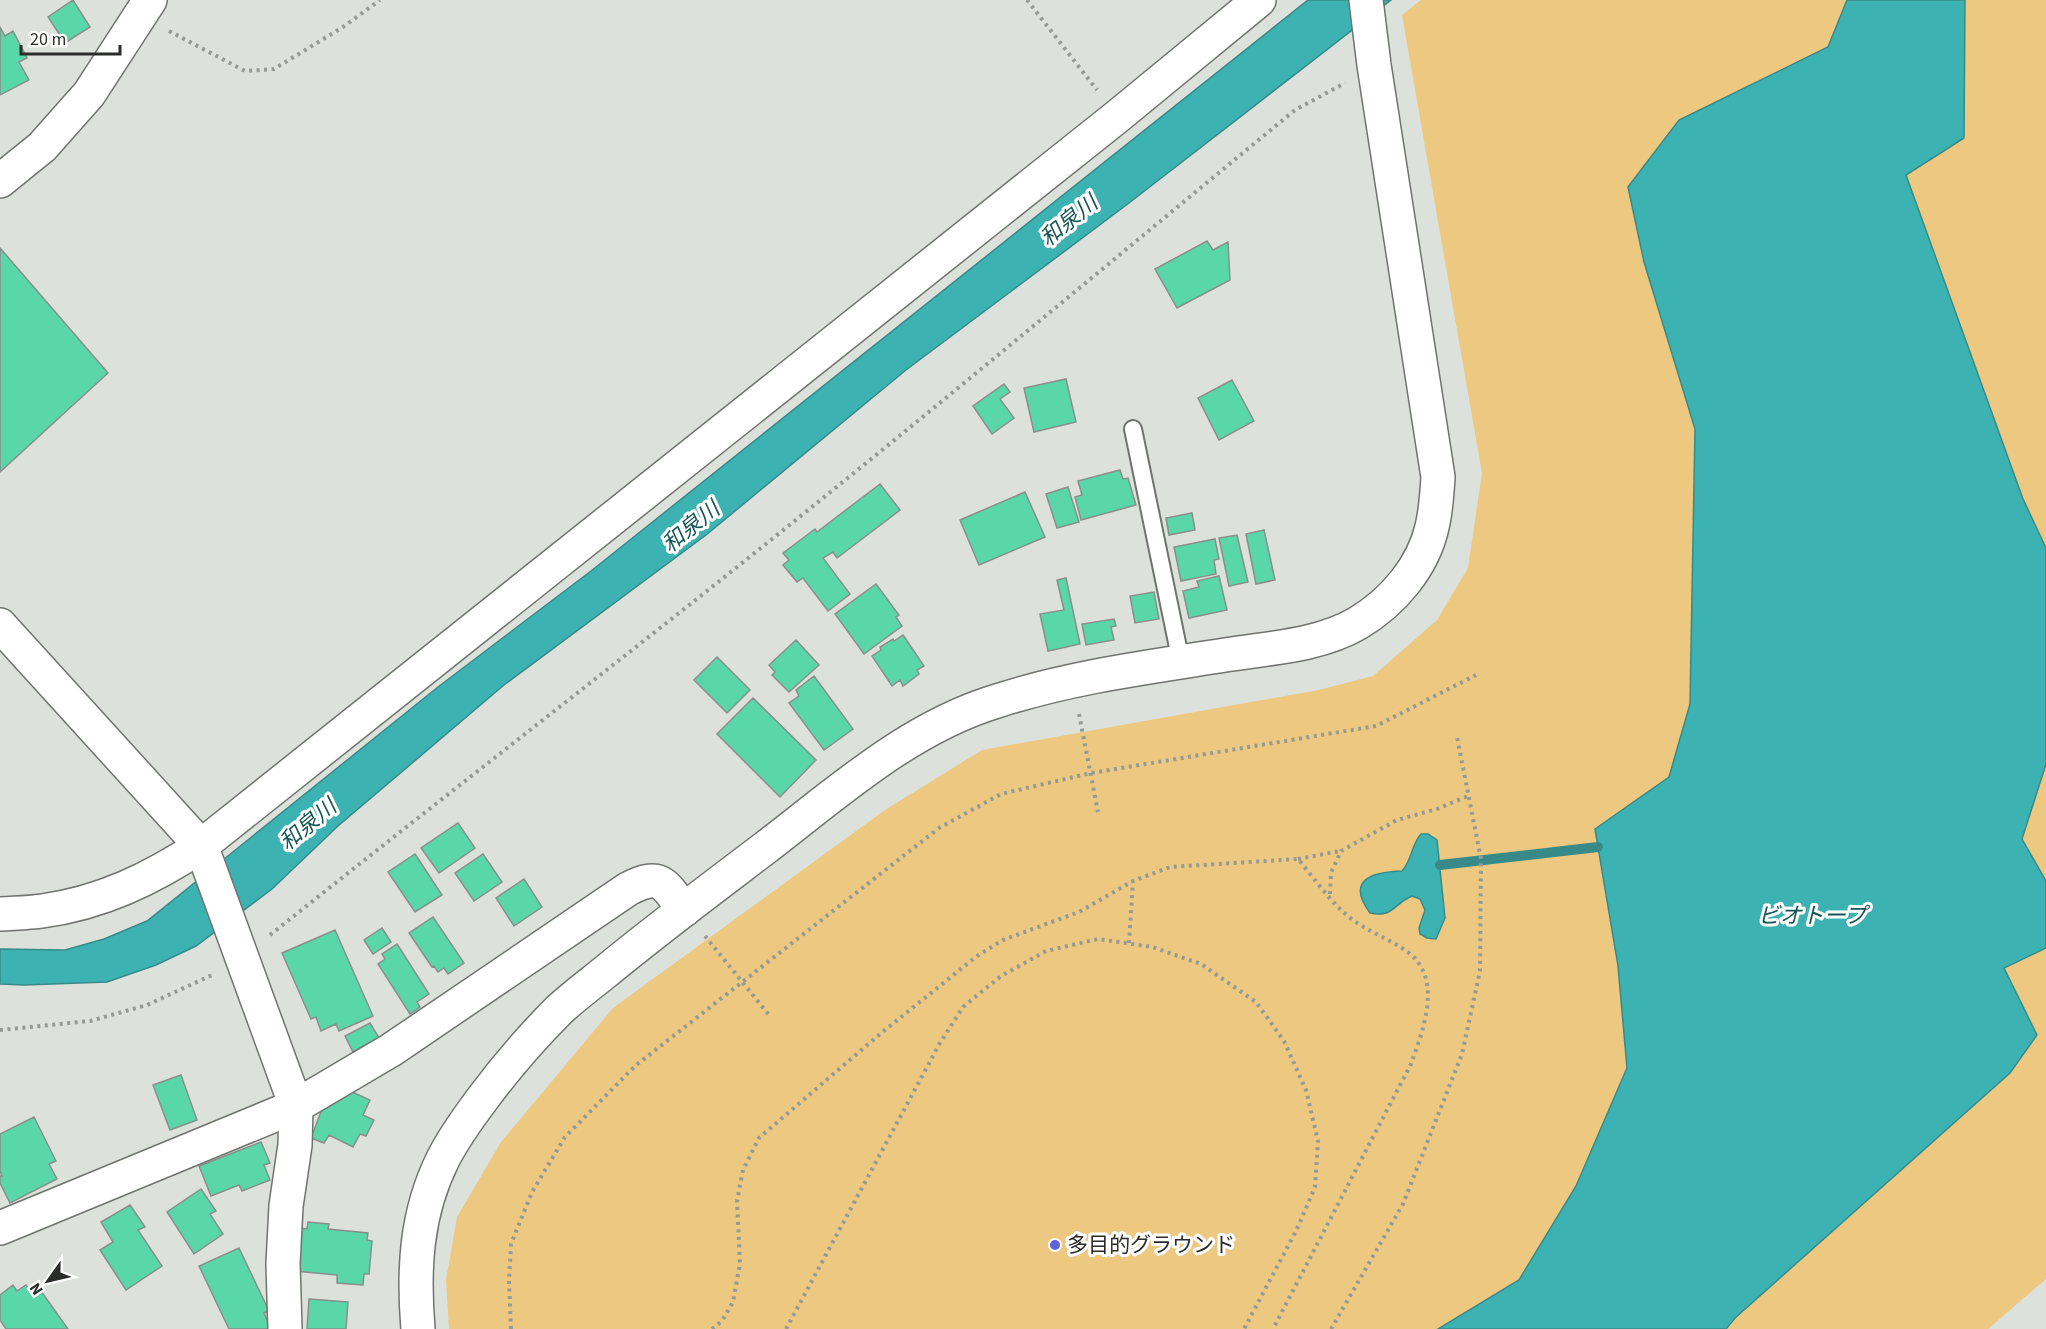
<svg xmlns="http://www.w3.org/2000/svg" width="2046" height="1329" viewBox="0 0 2046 1329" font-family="'Source Sans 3','Noto Sans JP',sans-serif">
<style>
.green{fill:#ecc880}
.water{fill:#3db2b2;stroke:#388a89;stroke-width:1.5}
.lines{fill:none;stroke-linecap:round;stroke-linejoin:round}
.stream{stroke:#388a89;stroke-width:10}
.building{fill:#5ad6ab;stroke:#888f8c;stroke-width:1.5}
.lane-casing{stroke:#70746f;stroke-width:20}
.street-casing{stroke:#70746f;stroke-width:36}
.secondary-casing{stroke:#70746f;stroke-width:36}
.path{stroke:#969a95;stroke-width:4;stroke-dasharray:3 4.5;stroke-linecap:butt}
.lane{stroke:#fff;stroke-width:16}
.street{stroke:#fff;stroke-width:33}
.secondary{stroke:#fff;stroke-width:33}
.poi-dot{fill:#6062da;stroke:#fff;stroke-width:2}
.labels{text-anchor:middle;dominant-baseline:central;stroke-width:6;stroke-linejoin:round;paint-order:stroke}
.poi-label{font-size:21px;fill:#2b2d2a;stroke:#fff;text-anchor:start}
.water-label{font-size:22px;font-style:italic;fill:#155656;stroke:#fff}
</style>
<rect width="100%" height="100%" fill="#dce1db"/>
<path class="green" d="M1421,0h625v1279l-58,50h-1539l-3,-49 11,-63 44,-75 112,-134 272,-198 97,-60 337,-60 54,-14 64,-56 31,-52 14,-95 -80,-458z"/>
<path class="water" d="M1308,0h83l-262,203 -223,167 -200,165 -202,150 -166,141 -66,63 -76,57 -40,19 -49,17 -82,3 -25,-1v-35l65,1 39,-11 43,-18 291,-234 153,-116z
M1847,0h118l-1,138 -58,37 117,324 23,49v216l-24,75 24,42v67l-42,20 33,67 -27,38 -275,245 -9,11h-288l81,-49 57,-94 51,-118 -9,-102 -23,-137 74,-52 21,-73 5,-275 -51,-167 -16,-75 51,-67 149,-73z
M1421,834h7l9,6 8,78 -9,21 -9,-1 -7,-4 -1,-6 6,-18 -5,-11 -8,-3c-19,8 -18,22 -42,17 -25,-34 3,-41 32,-42 10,-10 9,-26 19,-37z"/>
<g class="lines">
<path class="stream" d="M1440,865l158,-18"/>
</g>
<path class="building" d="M73,0l17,27 -25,16 -17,-26z
M0,27l5,9 8,-5 14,27 -8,4 10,18 -29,15z
M1207,241l6,9 15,-8 2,38 -53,28 -22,-39z
M0,248l108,125 -108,99z
M1066,379l10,43 -42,10 -10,-44z
M1232,380l22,41 -35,19 -21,-42z
M1004,384l6,8 -10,7 14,19 -22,16 -19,-28z
M1120,470l3,9 5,-1 8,27 -55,15 -6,-23 7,-2 -4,-14z
M880,484l20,26 -63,48 -4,-6 -10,6 27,36 -22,17 -25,-33 -6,4 -14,-17 6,-5 -6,-7 32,-24 2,3z
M1068,487l11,35 -22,6 -11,-34z
M1025,492l20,45 -66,28 -19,-45z
M1192,513l3,17 -26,5 -3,-17z
M1264,530l11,50 -19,4 -10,-50z
M1237,535l11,47 -19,4 -10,-48z
M1215,539l4,20 -5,1 2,14 -35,7 -7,-34z
M1219,576l8,34 -38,8 -6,-27 16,-4 -2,-6z
M1066,578l14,66 -32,7 -8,-37 24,-4 -7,-30z
M876,584l23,31 -3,2 6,9 -38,28 -29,-40z
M1154,592l5,27 -24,4 -5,-27z
M1114,619l2,7 -5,1 3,13 -28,5 -4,-21z
M903,635l21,31 -7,4 2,4 -16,12 -3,-6 -8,6 -20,-30 9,-6 -1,-3 13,-8 1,2z
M796,640l23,25 -30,27 -17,-17 3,-3 -6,-7z
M717,657l33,33 -23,23 -33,-33z
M814,676l39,53 -29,21 -35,-47 10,-7 -3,-6z
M753,698l63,62 -36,37 -63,-63z
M458,823l17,25 -36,25 -18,-25z
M415,854l27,41 -27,17 -27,-40z
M483,854l19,28 -28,19 -19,-28z
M524,879l18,28 -28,19 -18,-28z
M433,917l31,46 -16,11 -4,-6 -6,4 -4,-6 -2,1 -23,-34z
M382,928l9,14 -18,12 -9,-14z
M335,930l38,86 -34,15 -3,-7 -15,7 -5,-14 -5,2 -29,-66z
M397,944l32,50 -12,8 3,5 -10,7 -32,-50 7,-5 -3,-5z
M370,1023l9,15 -26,14 -8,-16z
M181,1075l16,45 -27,10 -17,-45z
M350,1091l20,9 -7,15 11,5 -8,16 -6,-2 -7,13 -24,-12 -5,8 -13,-5 11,-29z
M34,1117l22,44 -7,3 8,15 -47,24 -10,-20v-7h2l-2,-5v-37z
M261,1142l9,21 -6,2 6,15 -28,11 -3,-6 -28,11 -12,-30z
M201,1189l15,22 -6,3 13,20 -29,20 -27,-42z
M130,1205l15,22 -7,3 24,36 -36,24 -26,-40 13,-8 -12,-20z
M308,1222l21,2 -1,5 40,4 -1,7 5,1 -3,33h-5l-1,11 -26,-2v-8l-42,-4 4,-43 8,1z
M239,1248l30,63 -5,2 6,14 -4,2h-37l-30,-63z
M36,1284l32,45h-62l-6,-9v-25l13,-10 4,6 9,-6 3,4z
M309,1299l39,3 -2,27h-39z"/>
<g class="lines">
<defs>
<path id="lane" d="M1133,429l48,233"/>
<path id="street" d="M0,181l42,-34 47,-53 61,-94
M0,625l201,221 5,13 90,247 -1,39 -9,61 -3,58 2,65
M0,914c14,-1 28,-1 42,-3 59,-8 109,-32 159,-65l917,-730 141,-116
M0,1228l296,-122 95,-56 237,-161c33,-17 36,-6 56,21"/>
<path id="secondary" d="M418,1329c-5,-60 -2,-116 25,-170 11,-22 25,-41 40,-61 23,-31 49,-61 76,-88 14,-13 30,-25 45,-37 52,-43 107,-84 161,-125 72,-55 143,-120 232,-147 74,-24 152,-34 228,-46 44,-7 94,-9 133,-32 35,-21 65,-56 74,-96 4,-16 5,-33 6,-50l-64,-412 -8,-65"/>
</defs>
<use href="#lane" class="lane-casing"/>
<use href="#street" class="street-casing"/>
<use href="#secondary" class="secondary-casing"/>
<path class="path" d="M1027,0l70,90
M169,31l76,40 29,-2 69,-42 37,-27
M1079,714l19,98
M1298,859l42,-8
M1330,894l1,-21 10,-22 56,-31 40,-11 31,-13
M270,935c148,-118 298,-234 447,-352 195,-155 386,-315 578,-473l50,-27
M705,936l64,79
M1129,943l4,-61
M0,1030l90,-9 57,-16 65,-30
M511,1329l-2,-48 2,-37 21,-52 33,-55 70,-71 304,-238 62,-34 90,-21 285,-47 100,-51
M712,1329l10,-8 11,-19 7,-38 -3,-63 6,-31 16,-32 121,-104 97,-78 26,-16 76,-28 54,-31 37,-14 128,-8c17,20 34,46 55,61 18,13 39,20 56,33 34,27 14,77 2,111l-138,265
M786,1329l154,-286 23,-36 38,-31 45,-25 52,-12 54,8 49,17 55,38 28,39 22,49 12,51 -3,46 -18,42 -53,100
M1331,1329l72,-125 59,-150 18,-83 1,-112 -24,-122"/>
<use href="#lane" class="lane"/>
<use href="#street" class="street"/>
<use href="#secondary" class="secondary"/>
</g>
<circle class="poi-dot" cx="1055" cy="1245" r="6"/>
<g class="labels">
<g class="poi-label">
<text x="1067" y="1245">多目的グラウンド</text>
</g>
<g class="water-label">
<text transform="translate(1069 221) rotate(-39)">和泉川</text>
<text transform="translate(691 527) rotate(-39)">和泉川</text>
<text transform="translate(308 825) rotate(-40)">和泉川</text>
<text x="1812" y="916">ビオトープ</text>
</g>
</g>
<g transform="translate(48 1281) rotate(236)" stroke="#ffffff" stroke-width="4.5" paint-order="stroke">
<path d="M0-4.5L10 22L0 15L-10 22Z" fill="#2b2d2a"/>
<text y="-9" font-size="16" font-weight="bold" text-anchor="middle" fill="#2b2d2a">N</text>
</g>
<path d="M21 45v9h99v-9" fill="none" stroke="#2b2d2a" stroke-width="3"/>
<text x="30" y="45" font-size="18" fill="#2b2d2a" stroke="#ffffff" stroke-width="4.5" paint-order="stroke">20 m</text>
</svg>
